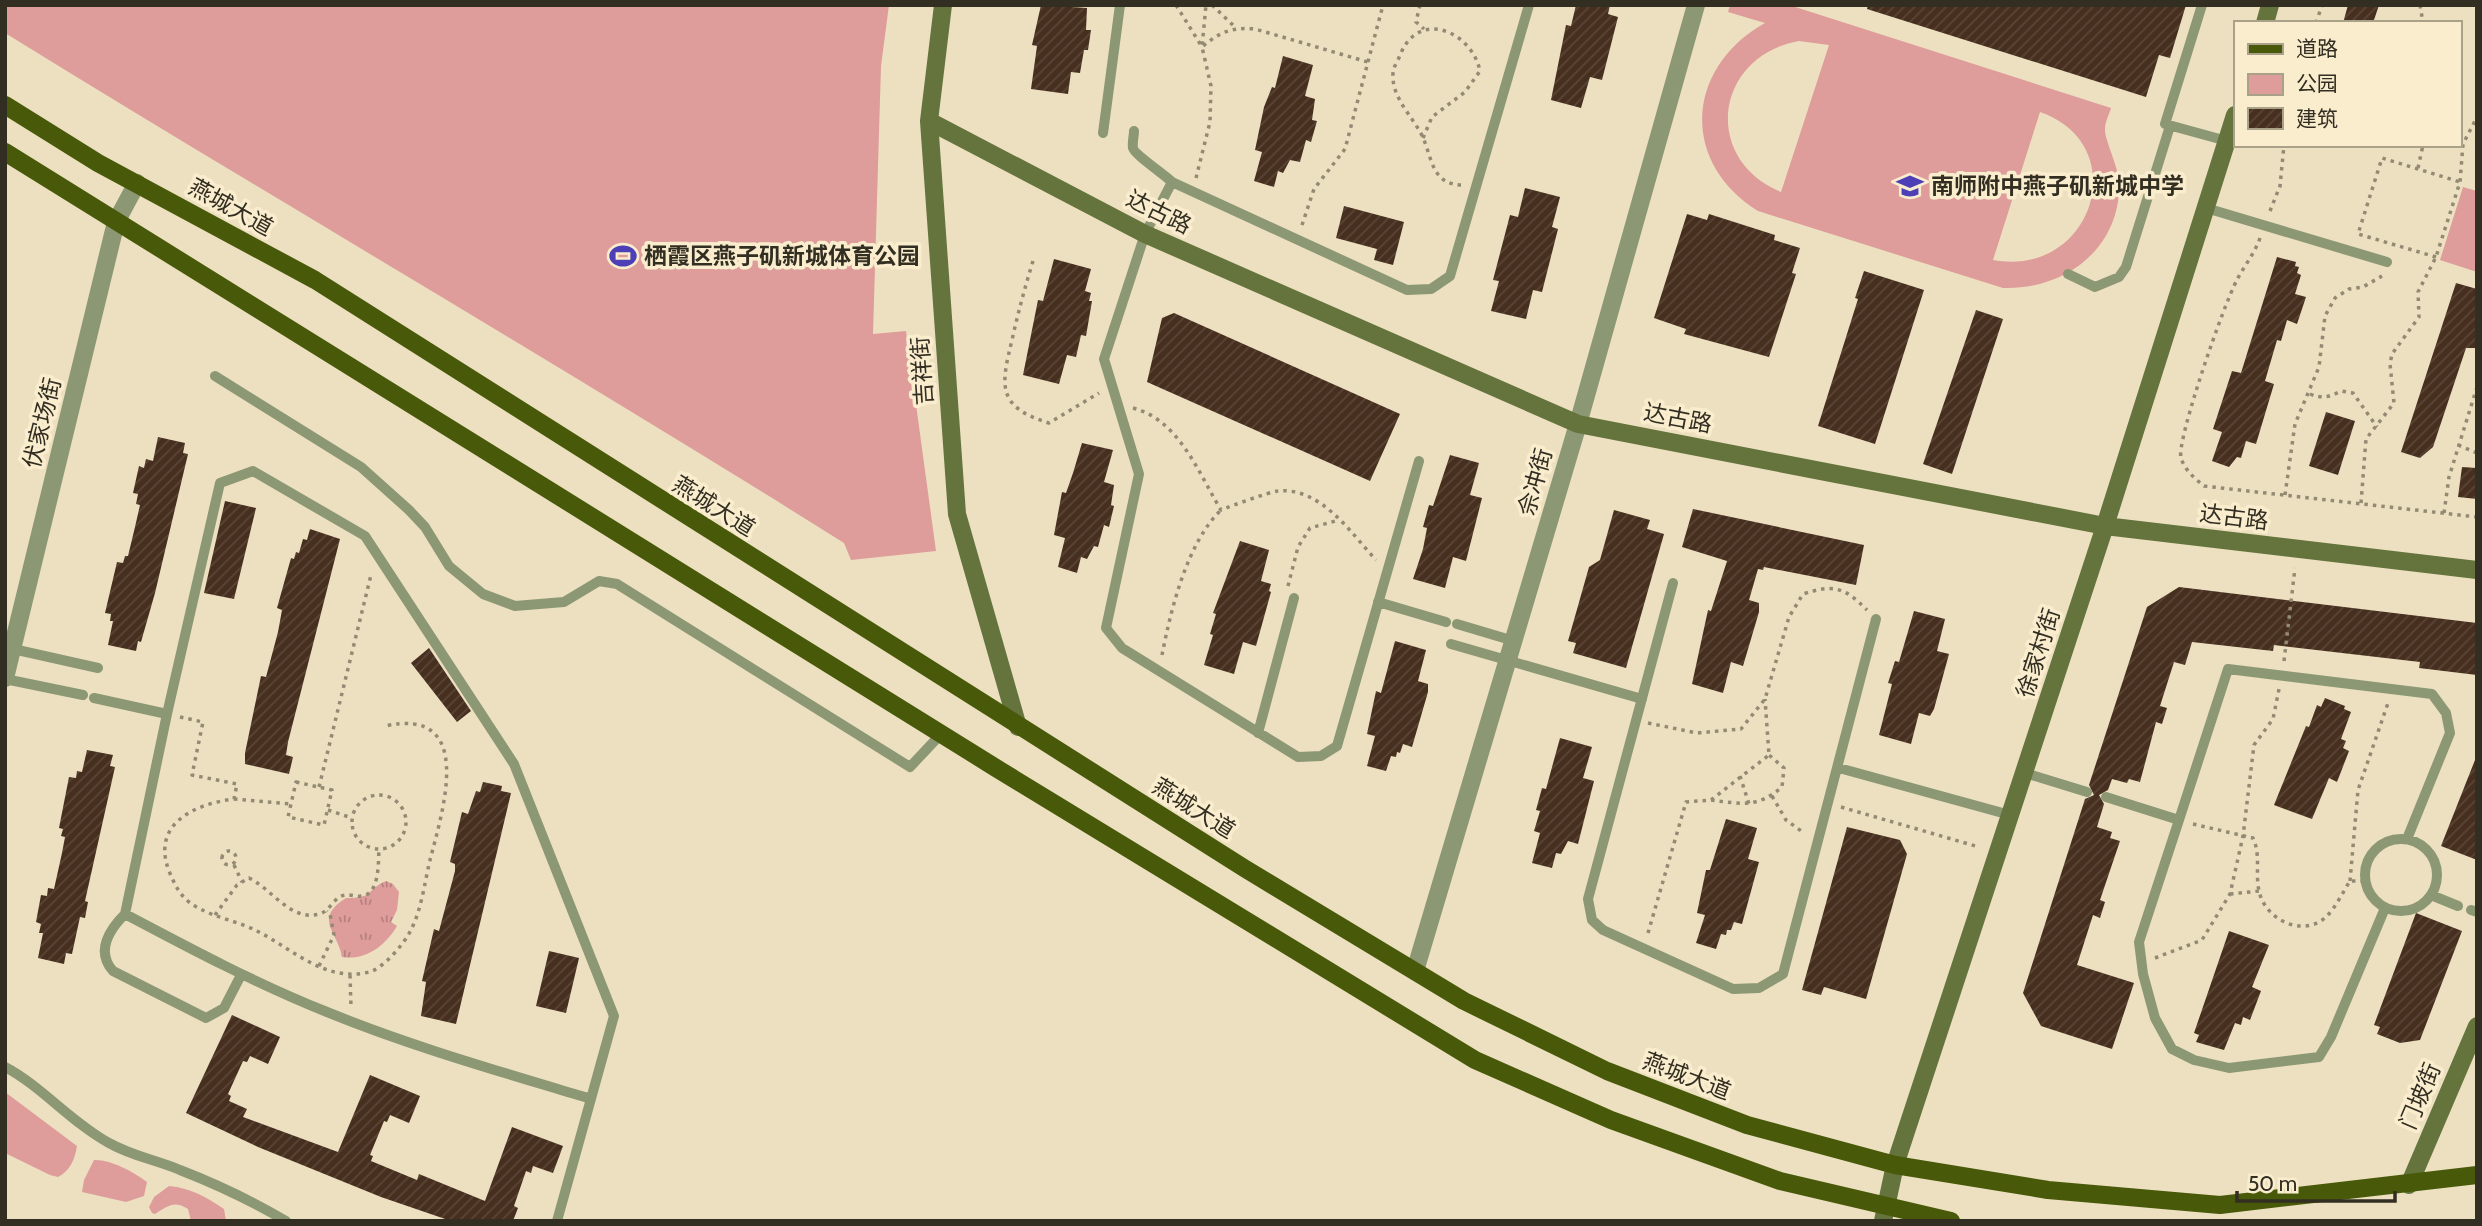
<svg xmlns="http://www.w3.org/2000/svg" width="2482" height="1226" viewBox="0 0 2482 1226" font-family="Cabin,'Noto Sans SC',sans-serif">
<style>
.green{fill:#de9d9b;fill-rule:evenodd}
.park{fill:url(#park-tufts)}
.building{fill:url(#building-hatch)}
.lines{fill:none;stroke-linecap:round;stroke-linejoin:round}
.path{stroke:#938a74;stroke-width:3.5;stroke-dasharray:3.5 5;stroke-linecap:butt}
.lane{stroke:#8c9873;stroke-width:10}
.street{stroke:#8c9873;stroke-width:18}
.secondary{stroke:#64743c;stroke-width:18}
.primary{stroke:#485a09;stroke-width:18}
.labels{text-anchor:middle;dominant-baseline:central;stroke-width:7;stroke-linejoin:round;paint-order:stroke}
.poi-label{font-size:23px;font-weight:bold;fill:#332e22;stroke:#faedce;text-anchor:start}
.street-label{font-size:23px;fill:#332e22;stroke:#faedce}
</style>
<defs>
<pattern id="park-tufts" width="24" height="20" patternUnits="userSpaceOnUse" patternTransform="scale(1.75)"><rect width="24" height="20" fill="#de9d9b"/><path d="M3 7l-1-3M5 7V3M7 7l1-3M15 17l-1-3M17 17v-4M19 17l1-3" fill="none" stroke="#b5807e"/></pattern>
<pattern id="building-hatch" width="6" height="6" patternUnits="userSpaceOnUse" patternTransform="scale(1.75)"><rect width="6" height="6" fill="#472f1f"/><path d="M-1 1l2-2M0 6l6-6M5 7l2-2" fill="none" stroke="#594537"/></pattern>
</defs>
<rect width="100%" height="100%" fill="#ede0c1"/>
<path class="green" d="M5,5h884l-8,61 -8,268 33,-3 30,220 -85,9 -7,-17c-277,-174 -560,-338 -839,-510z
M1730,5h59l322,103c-2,7 -6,14 -6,21 -1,9 13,37 14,52 3,67 -54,109 -116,107l-245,-77c-79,-49 -72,-144 7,-188l-37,-11zM1799,41l30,4 -48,147c-80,-33 -66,-136 18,-151zM2040,112c94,32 54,166 -47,148z
M2463,187l14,4v81l-37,-12z
M5,1092l72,54c-2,13 -7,25 -19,31l-8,-2 -45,-22z
M94,1160c16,-1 40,12 53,22l-3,14 -18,6 -44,-10 2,-12z
M169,1186c21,2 38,11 55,23l2,12h-35l-3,-12c-14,-9 -20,-3 -33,5l-3,-1 -3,-6 5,-10z"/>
<path class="park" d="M386,881l7,3 6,8 -2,18 -6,12 6,4c-11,19 -31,35 -55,31 -3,-24 -30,-38 4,-59 29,0 18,-7 40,-17z"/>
<path class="building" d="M1041,5l46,3 -1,22h5l-3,20h-4l-4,23 -9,-1 -3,22 -37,-5 6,-43 -5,-1z
M1576,5h34l-2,9 10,3 -16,63 -12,-3 -9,31 -30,-8 15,-75 5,1z
M1868,5h318l-16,53 -11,-3 -13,42 -279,-88z
M2348,5h31l-6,18h-30z
M1283,56l30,9 -8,31 10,3 -3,21 5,1 -6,21 -5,-2 -6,22 -10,-2 -7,13 -5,-2 -4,16 -20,-6 8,-29 -7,-2 9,-43 8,-20 3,1z
M1525,188l35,9 -8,30 6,2 -16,63 -9,-2 -7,29 -35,-8 8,-30 -6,-1 17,-65 8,2z
M1344,206l60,16 -11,43 -19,-5 3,-11 -41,-11z
M1687,214l20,6 2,-6 66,21 -1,5 26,8 -8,25 4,1 -27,83 -85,-23 2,-5 -32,-11z
M2277,257l19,5 -1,4 4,1 -2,6 4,2 -6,19 11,3 -9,27 -10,-4 -6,21 -4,-1 -12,41 9,3 -18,60 -10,-3 -5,17 -4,-1 -8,10 -17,-6 10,-29 -9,-3 19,-58 9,2z
M1054,259l37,10 -6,22 6,2 -2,8h3l-6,35 -5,-1 -5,22 -9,-2 -8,29 -36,-9 15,-75 5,1z
M1864,271l60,19 -49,154 -57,-18 40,-127 -3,-1z
M2456,283l21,6v59h-11l-33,99 -13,11 -19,-6z
M1976,310l27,9 -51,155 -29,-10z
M1174,313l226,101 -30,67 -223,-99 15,-64z
M2326,412l29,9 -17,54 -29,-9z
M158,437l27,6 -2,10 5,1 -33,139 -14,49 -3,-1 -2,10 -28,-6 5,-24h-3l1,-7 -6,-1 12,-51 6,1 2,-7h3l7,-29 5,-22 -4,-1 2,-10 -5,-1 6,-27 5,2 2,-9 7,2z
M1082,443l31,7 -9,32 10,3 -3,20 3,1 -5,21 -5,-2 -6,22 -4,-1 -7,13 -6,-2 -4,16 -19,-6 7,-29 -11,-3 8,-43 4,1 7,-20z
M1450,455l29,8 -9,32 12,3 -16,63 -13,-4 -8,31 -32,-9 10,-30 4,-21 -4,-1 6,-22 4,1z
M2462,467l15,1v31l-19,-2z
M225,501l31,7 -22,91 -30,-6z
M1693,509l171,36 -8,40 -92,-18 -1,3 -5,-1 -9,31 10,3v9l-16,54 -12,-4 -8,31 -31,-9 16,-74 3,1 16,-50 -45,-14z
M1614,510l36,10 -3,9 17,5 -38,134 -53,-15 3,-10 -8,-2 21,-74 11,-7z
M310,529l30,10 -52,203 -2,13 7,2 -4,17 -44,-10v-11l16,-77 5,1 12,-45 4,-22 -5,-2 14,-50 3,1 2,-7 3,1 4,-14 4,1z
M1240,541l29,9 -8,31 10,3 -2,7 2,1 -15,54 -13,-4 -9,32 -30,-9 9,-30 -3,-1 6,-20 -3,-1z
M2179,587l298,36v52l-58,-7 1,-6 -146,-17 -1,6 -81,-9 -7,23 -11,-3 -14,44 7,2 -5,16 -6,-2 -16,60 -11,-3 -2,4 -15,-4 -4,11 -9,5 5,9 -7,23 15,5 -2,6 10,3 -20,59 5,2 -5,16 -7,-3 -16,50 57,18 -22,66 -71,-23 -18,-33 62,-194 9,-4 -5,-10 58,-178z
M1914,611l31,8 -8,32 12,3 -15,55 -4,7 -11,-3 -8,31 -32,-9 13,-51 -4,-1 7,-22 4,1z
M1395,641l31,9 -8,31 10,3v8l-16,55 -9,-3 -3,9 -3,-1 -1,5 -5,-1 -5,15 -19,-5 8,-30 -8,-2 9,-43 5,2z
M429,648l42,63 -14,11 -46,-59z
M2325,698l20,8 -1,3 7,3 -10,27 5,2 -3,7 6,3 -12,31 -8,-4 -17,41 -38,-14 32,-79 3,1 8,-22 4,2z
M1560,738l32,9 -9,31 11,3 -16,63 -10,-3 -7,13 -5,-1 -4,15 -20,-5 8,-30 -6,-2 6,-20 -4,-1 6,-22 4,1z
M87,750l26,5 -3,11 5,1 -30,134 3,1 -3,16 -5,-1 -8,37 -6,-1 -2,11 -26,-6 5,-25h-4l2,-9 -5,-2 5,-27 6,1 1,-8 6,1 8,-36 3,-16 -4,-1 2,-7 -4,-1 10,-51 7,1 1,-7 5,1z
M2475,760h2v100l-36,-14z
M483,782l19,4 -1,5 10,2 -55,231 -35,-8 5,-34 -4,-1 12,-52 5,2 16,-60v-7l-5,-2 12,-50 6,2 8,-23 4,1z
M1726,819l31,9 -9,31 11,3 -17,62 -8,-2 -3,8h-4l-1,5 -5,-1 -5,15 -20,-6 9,-28 -8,-2 9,-43h4z
M1847,827l53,13 7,14 -41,145 -42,-12 -3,8 -19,-5z
M2416,913l46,18 -42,109 -20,3 -23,-9 3,-7 -6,-2z
M2229,931l40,14 -17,42 9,4 -11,29 -7,-3 -2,8 -6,-2 -11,27 -28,-8 3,-7 -5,-2z
M549,951l30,7 -13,55 -30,-7z
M232,1015l48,22 -12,27 -18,-8 -3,6 -4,-1 -15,33 3,2 -2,5 18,8 -4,8 95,35 32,-77 50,21 -11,27 -19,-8 -3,7 -3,-1 -14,34 3,1 -2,5 46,19 2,-6 66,27 27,-74 51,19 -10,27 -20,-7 -2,7 -5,-2 -12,35 4,2 -5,13h-62l-70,-24 -123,-50 -72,-34z"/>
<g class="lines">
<path class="path" d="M1176,5l26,42c18,-15 29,-20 53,-18l113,33
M1212,5l24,23
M1420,5l-4,17 8,7
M2420,5l3,18
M2316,23l6,-18
M1423,138l9,-21 33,-25 15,-21c-8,-39 -60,-62 -79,-18 -2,6 -8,14 -8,20 -2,26 22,45 31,67 8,20 9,44 37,45
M2418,168l5,-23
M1196,178l14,-56 1,-36 -9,-39 4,-42
M2270,211l10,-25 4,-41
M1302,225l12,-36 31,-40 38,-144
M2260,238c-5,15 -16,28 -23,42 -12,21 -61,161 -56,178 4,12 13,20 23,28l273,31
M2436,257l-78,-23 24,-76 78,24
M1033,261c-8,26 -15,52 -21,79 -11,45 -16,67 37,83l50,-30
M2310,394c12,5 20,3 31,-3l12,2 24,34
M1133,408c46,12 65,64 88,102 10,-4 48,-18 57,-19 43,-4 72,41 98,69
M2458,445l19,8
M2285,495l10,-71 24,-57 6,-51 10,-18 14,-9 14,-2 19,-11
M2361,503l5,-64 28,-36 -4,-39 2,-10 27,-37 -1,-25 18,-35 24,-75 3,-38 14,-27
M2444,513l5,-36 28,-90
M1288,586l10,-39 12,-19 29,-8
M1162,655c9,-46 25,-112 59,-145
M2284,661l11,-93
M180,717l23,5 -11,53 45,9 -3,15c-40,5 -83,25 -65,72 5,12 10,23 20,31 20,15 47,18 68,29 36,18 68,52 112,41 13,-3 31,-24 38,-35 14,-22 17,-52 23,-77 13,-50 46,-154 -45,-134
M1648,723l49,10 44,-4 24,-30 24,-82 14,-23c31,-10 41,-7 64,16
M1740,776l9,28
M296,782l36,8 -8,35 -36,-8z
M319,787l52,-212
M352 822a27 27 0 1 1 54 0a27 27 0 1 1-54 0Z
M1772,796l14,24 18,13
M234,799l57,5
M1711,800c30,4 47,8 71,-13l2,-19 -15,-13
M1841,807l138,40
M328,810l24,8
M2193,824l60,14c8,17 2,35 6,53 6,29 44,47 67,26 10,-10 17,-25 24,-36h16
M222 858a7 7 0 1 1 14 0a7 7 0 1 1-14 0Z
M234,865l8,17
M2350,881l8,-91 30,-87
M2230,894l29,-3
M215,915l22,-30 12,-7c23,11 42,44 70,36 12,-3 14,-17 26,-19 5,-1 11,2 16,1 19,-1 17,-33 18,-47
M1648,933l38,-131 25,-2 58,-45 -4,-56
M2155,958l47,-18 28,-46 13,-58 11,-91 19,-26 6,-30
M319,966l15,-31 -4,-21 -3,-3
M350,975l1,32"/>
<path class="lane" d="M2202,5l-37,119 62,17
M1134,131c0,5 -2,12 -1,17 1,6 32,27 39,34l-27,52 -41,125 35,115 -33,154 16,20 176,109 23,-1 16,-10 82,-285
M1103,133l17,-128
M1172,182l235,108 24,-1 19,-13 79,-271
M2206,208l181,54
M2068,274l27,13 24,-10 7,-10 44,-141
M215,376l146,91 48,43 16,17 24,39 34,28 32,12 49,-4 35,-21 18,3 293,183 31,-33
M1673,583l-85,316 4,21 11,10 130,59 26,-1 24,-14 93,-355
M1378,602l68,20
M1457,624l57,17
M1451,644l191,55
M13,649l85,19
M5,679l78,16
M94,698l73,16 -42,200c66,35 132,70 202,98 86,35 175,60 264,87
M167,714l53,-231 33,-12 112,65 149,228 100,252 -57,205
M1258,733l36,-135
M1839,768l171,47
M2025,773l62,19
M2106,797l73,23 49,-151 204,25 14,19 4,20 -43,106
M2179,820l-40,122 4,32 12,44 17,31 22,11 35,8 90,-11 12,-20 54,-129
M2365 875a36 36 0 1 1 72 0a36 36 0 1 1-72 0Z
M2431,895l27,11
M2471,910l6,2
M125,914c-15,15 -30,37 -12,57l93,47 18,-10 17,-33
M5,1067c35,18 67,56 104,76 23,13 47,17 71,27 36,14 72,31 106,51"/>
<path class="street" d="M5,678l111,-456 21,-39
M1415,971l163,-547 118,-419"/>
<path class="secondary" d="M943,5l-14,116 28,393 61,213
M2265,23l5,-18
M929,121l216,113 433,190 527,102 372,44
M2409,1185l68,-159
M1883,1221l12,-56 210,-639 130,-411"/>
<path class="primary" d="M5,105l93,58 217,117 929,588 220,133 143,70 140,54 148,40 153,25 172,15 257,-30
M5,152l991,616 479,292 136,60 169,61 171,40"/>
</g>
<defs>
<symbol id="school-bare" viewBox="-9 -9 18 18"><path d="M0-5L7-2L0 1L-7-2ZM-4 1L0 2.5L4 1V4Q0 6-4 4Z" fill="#4d40b7" stroke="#faedce" stroke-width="2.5" paint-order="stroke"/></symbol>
<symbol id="stadium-bare" viewBox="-9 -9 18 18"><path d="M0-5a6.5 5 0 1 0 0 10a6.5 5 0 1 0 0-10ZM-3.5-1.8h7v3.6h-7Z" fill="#4d40b7" stroke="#faedce" stroke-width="2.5" paint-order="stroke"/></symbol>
</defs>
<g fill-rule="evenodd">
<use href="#school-bare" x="1891" y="167" width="38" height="38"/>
<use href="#stadium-bare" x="604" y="237" width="38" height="38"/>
</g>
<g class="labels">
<g class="poi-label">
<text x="1931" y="186">南师附中燕子矶新城中学</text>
<text x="644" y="256">栖霞区燕子矶新城体育公园</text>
</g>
<g class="street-label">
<text transform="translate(231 207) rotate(29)">燕城大道</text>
<text transform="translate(1159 212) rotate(26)">达古路</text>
<text transform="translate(922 371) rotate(-94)">吉祥街</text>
<text transform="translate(1678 418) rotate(11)">达古路</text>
<text transform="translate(42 423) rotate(-76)">伏家场街</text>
<text transform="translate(1535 482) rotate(-74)">佘冲街</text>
<text transform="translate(714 506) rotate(32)">燕城大道</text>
<text transform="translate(2234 517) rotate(7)">达古路</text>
<text transform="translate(2038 653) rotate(-72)">徐家村街</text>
<text transform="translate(1194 808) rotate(32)">燕城大道</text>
<text transform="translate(1687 1076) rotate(21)">燕城大道</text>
<text transform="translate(2420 1096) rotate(-67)">门坡街</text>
</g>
</g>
<rect width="2482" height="1226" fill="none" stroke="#332e22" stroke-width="14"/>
<rect x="2234" y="21" width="228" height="126" fill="#faedce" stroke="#aaa189" stroke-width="2"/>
<rect x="2248" y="44" width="35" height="10" fill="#485a09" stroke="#aaa189" stroke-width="2"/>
<text x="2296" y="56" font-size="21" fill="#332e22">道路</text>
<rect x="2248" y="74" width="35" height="21" fill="#de9d9b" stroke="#aaa189" stroke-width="2"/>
<text x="2296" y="91" font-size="21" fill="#332e22">公园</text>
<rect x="2248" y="108" width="35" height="21" fill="url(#building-hatch)" stroke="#aaa189" stroke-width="2"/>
<text x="2296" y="126" font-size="21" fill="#332e22">建筑</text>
<path d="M2237 1191v10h158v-10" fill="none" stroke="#332e22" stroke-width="3.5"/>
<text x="2248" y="1191" font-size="21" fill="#332e22" stroke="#faedce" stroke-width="5" paint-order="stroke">50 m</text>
</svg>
